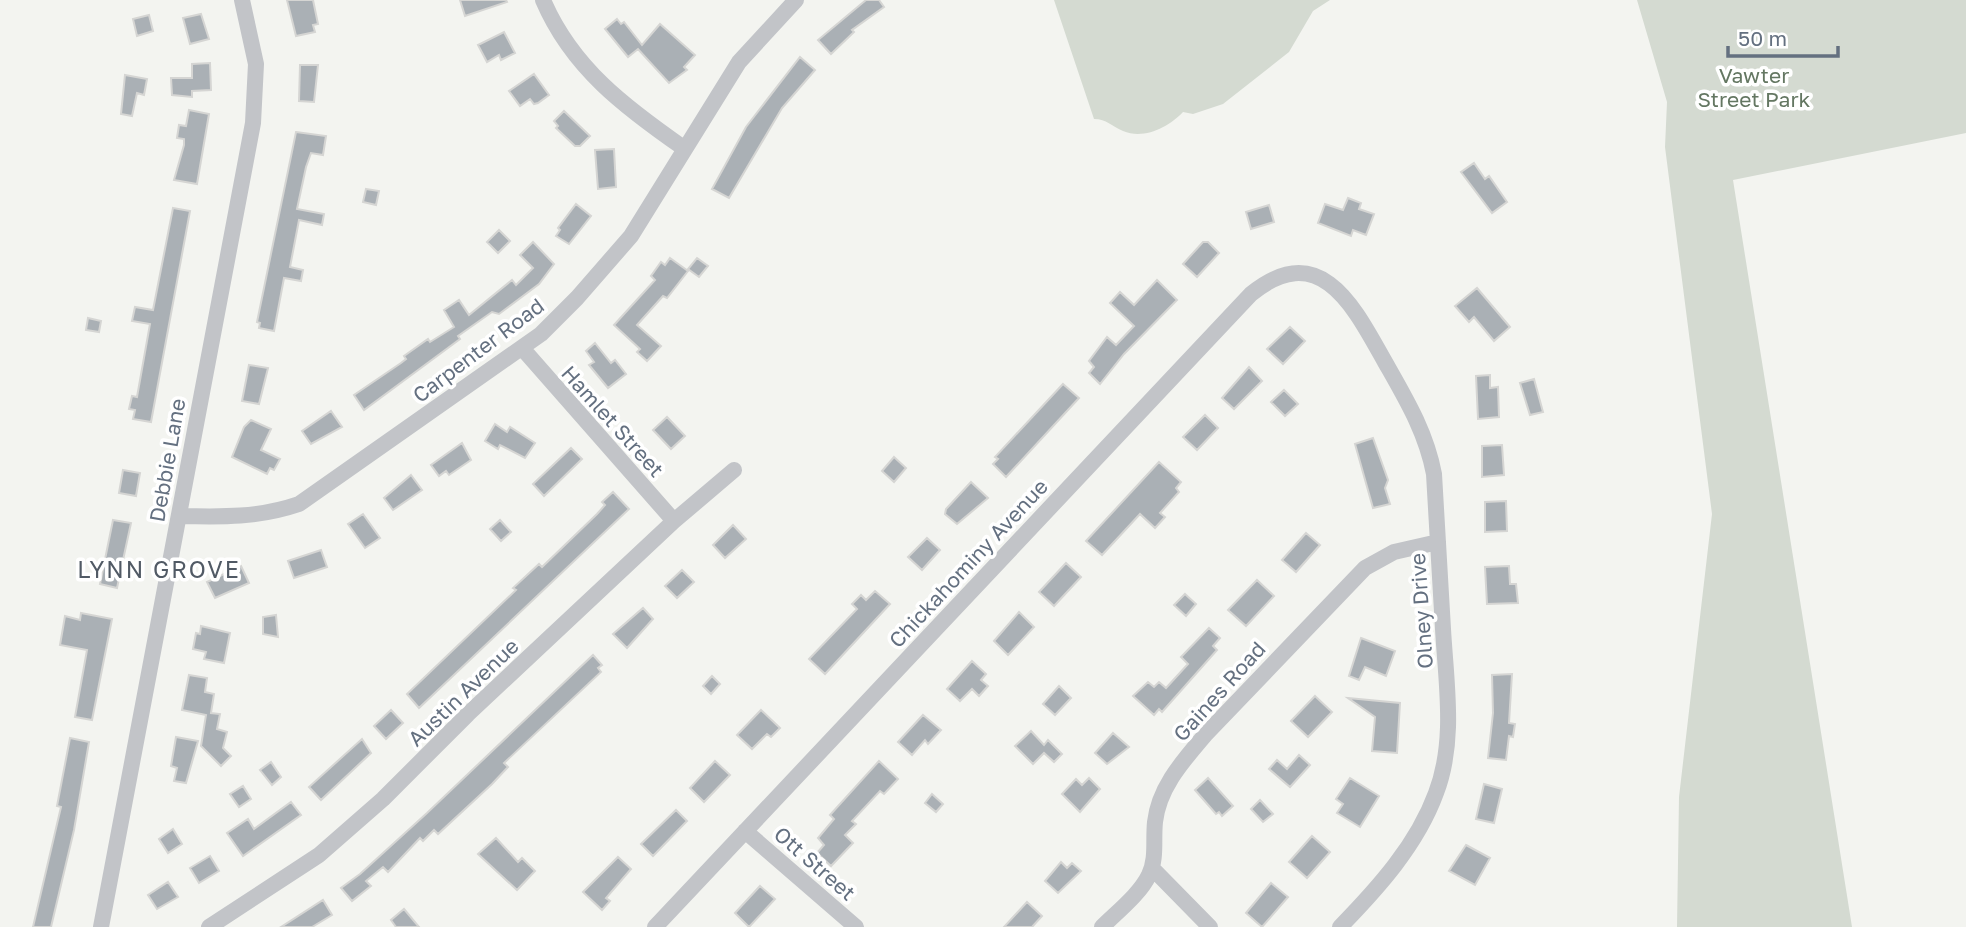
<svg xmlns="http://www.w3.org/2000/svg" width="1966" height="927" viewBox="0 0 1966 927" font-family="'Golos Text',sans-serif">
<style>
.green{fill:#d4dad1}
.building{fill:#aab0b5;stroke:#d5d5d3;stroke-width:2}
.lines{fill:none;stroke-linecap:round;stroke-linejoin:round}
.street{stroke:#c2c4c8;stroke-width:16}
.labels{text-anchor:middle;dominant-baseline:central;stroke-width:7;stroke-linejoin:round;paint-order:stroke}
.park-label{font-size:21px;fill:#647762;stroke:#fff}
.street-label{font-size:21px;fill:#647080;stroke:#fff}
.neighbourhood-label{font-size:23px;letter-spacing:2px;fill:#515a65;stroke:#fff}
</style>
<rect width="100%" height="100%" fill="#f3f4f0"/>
<path class="green" d="M1054,0h276l-17,11 -24,41 -66,52 -30,10 -10,-2c-14,15 -39,28 -60,19 -12,-5 -16,-12 -29,-12z
M1637,0h329v133l-233,47 119,747h-175l2,-130 33,-283 -47,-367 2,-45z"/>
<path class="building" d="M287,0h26l5,24 -5,1 2,7 -19,4z
M460,0h46l1,2 -42,14z
M866,0h13l5,7 -32,23 2,2 -23,22 -13,-14z
M201,14l8,25 -19,5 -7,-26z
M149,15l4,16 -16,5 -4,-17z
M617,19l4,5 3,-2 18,23 18,-21 35,31 -11,12 3,3 -18,13 -31,-34 -10,8 -23,-28z
M504,32l11,21 -14,7 -2,-5 -12,7 -9,-17z
M800,57l15,13 -33,38 -53,90 -17,-9 34,-62z
M210,63l1,27 -19,1v6l-20,-2 -1,-17h21v-14z
M300,65h18l-4,37 -15,-1z
M534,74l15,21 -11,8 -4,1 -4,-5 -10,7 -11,-15z
M125,75l22,4 -3,16 -7,-2 -5,23 -11,-2z
M189,110l20,4 -12,70 -23,-4 10,-35v-6l-7,-1 2,-13 7,1z
M564,111l26,25 -10,10h-5l-19,-18 2,-2 -4,-5z
M296,132l30,4 -3,19 -12,-2 -5,14 -9,42 27,5 -2,11 -23,-5 -9,47 13,3 -2,11 -17,-3 -10,53 -15,-3 1,-5 -3,-1z
M614,149l2,38 -18,2 -3,-39z
M1474,163l11,16 4,-3 18,26 -15,11 -31,-41z
M366,189l13,2 -3,14 -13,-3z
M1348,198l13,5 -2,6 15,5 -8,21 -13,-5 -2,6 -33,-13 7,-19 18,6z
M576,204l15,12 -22,28 -13,-8 4,-6 -2,-2z
M1269,205l5,17 -23,7 -5,-17z
M173,208l17,3 -39,211 -18,-3 2,-9 -6,-1 3,-13 5,1 13,-73 -18,-3 3,-14 18,3z
M499,230l11,11 -12,12 -11,-11z
M533,242l21,22 -15,20 -40,30 -7,-2 -34,24 2,3 -96,71 -10,-15 47,-32 5,-4 -2,-3 24,-17 2,3 24,-15 -10,-17 15,-10 10,15 43,-35 4,5 17,-17 -13,-13z
M1203,242h5l11,11 -22,24 -14,-13z
M670,258l18,13 -21,27 -4,-2 -26,29 24,21 -14,15 -10,-9 3,-3 -26,-24 41,-45 -4,-4 10,-14 4,3z
M697,258l11,8 -9,11 -11,-8z
M1157,280l20,20 -53,54 -24,30 -11,-11 5,-6 -5,-6 18,-24 9,8 18,-19 -24,-23 10,-11 14,13z
M1477,288l33,39 -16,14 -20,-24 -5,5 -14,-16z
M88,318l13,3 -2,11 -13,-2z
M1290,327l15,14 -22,23 -16,-15z
M595,343l16,20 4,-3 11,14 -18,14 -19,-23 5,-3 -8,-11z
M249,365l19,3 -9,36 -17,-3z
M1249,367l13,14 -28,28 -12,-11z
M1490,375v13l8,-1 1,30 -21,2 -2,-43z
M1534,379l9,33 -13,3 -10,-32z
M1063,384l16,14 -73,79 -13,-13 5,-5 -3,-2z
M1284,390l14,14 -13,12 -14,-14z
M331,411l11,16 -31,17 -9,-13z
M1205,415l13,13 -21,22 -14,-13z
M667,417l18,19 -14,13 -18,-19z
M251,420l20,9 -10,21 19,9 -6,11 -4,-2 -3,6 -35,-17 12,-30z
M495,424l12,8 3,-5 25,16 -10,15 -25,-13 -2,4 -13,-8z
M1373,438l15,42 -3,8 5,16 -17,4 -18,-64z
M462,443l9,17 -22,15 -3,-4 -7,5 -8,-11z
M1502,445l2,30 -22,2v-31z
M571,448l11,11 -38,37 -11,-12z
M894,457l12,11 -12,14 -12,-11z
M1159,462l22,20 -5,6 3,4 -19,21 5,4 -10,11 -15,-14 -38,41 -16,-14z
M123,470l17,3 -4,23 -17,-3z
M411,475l11,15 -29,20 -9,-12z
M971,482l17,16 -31,26 -12,-10 1,-5z
M613,492l16,17 -210,199 -12,-14 109,-104 -3,-2 26,-24 3,3 55,-53 8,-9 -3,-3z
M1506,501l1,30 -22,1v-30z
M363,514l17,24 -15,10 -17,-24z
M113,520l18,3 -14,65 -17,-4z
M500,520l11,12 -10,9 -11,-12z
M733,525l13,14 -21,19 -12,-13z
M1306,533l14,12 -24,27 -14,-12z
M927,538l13,12 -18,20 -14,-13z
M321,550l6,17 -33,11 -6,-17z
M1066,563l15,14 -27,29 -15,-14z
M241,566l8,17 -34,15 -8,-16z
M1509,566l1,18h6l2,19 -31,1 -2,-37z
M682,570l12,12 -17,16 -12,-12z
M1257,580l17,16 -28,30 -18,-16z
M875,591l15,13 -65,70 -16,-15 48,-50 -5,-5 9,-9 5,5z
M1185,594l11,10 -10,12 -12,-11z
M643,608l10,11 -26,29 -14,-14z
M1019,612l15,15 -26,28 -14,-14z
M81,613l31,6 -20,101 -17,-3 12,-67 -27,-5 5,-29 15,4z
M276,615l2,22 -15,-3v-17z
M201,626l29,7 -6,30 -20,-4 2,-7 -13,-3 3,-16 4,1z
M1209,628l11,10 -7,8 4,4 -55,62 -3,-3 -5,6 -21,-19 15,-14 6,5 5,-5 7,6 22,-24 -7,-7z
M1361,638l34,13 -9,25 -21,-9 -6,13 -10,-4z
M593,655l9,10 -4,3 3,4 -97,91 4,4 -16,17 -54,50 -4,-4 -11,11 -3,-3 -32,34 -5,-5 -17,14 5,5 -19,15 -11,-13 19,-14 67,-61z
M972,661l14,13 -5,6 7,6 -9,10 -7,-7 -12,12 -13,-12z
M1512,674l-3,49 6,1 -2,13 -4,-1 -3,24 -18,-2 5,-45 -1,-38z
M189,675l18,3 -2,14 9,2 -3,19 9,1 -3,15 10,3 -4,16 8,8 -10,10 -20,-20 5,-31 -24,-5z
M712,676l8,8 -9,10 -8,-8z
M1059,686l12,12 -16,17 -12,-11z
M1315,696l17,16 -24,25 -17,-16z
M1348,698l52,5 -3,50 -25,-2 3,-34z
M391,710l12,13 -17,16 -12,-13z
M761,710l19,18 -9,9 -4,-3 -15,15 -15,-14z
M923,715l18,15 -13,14 -3,-4 -13,15 -14,-13z
M1031,731l13,14 4,-5 14,14 -8,8 -10,-9 -11,11 -18,-18z
M1113,733l16,14 -22,17 -12,-11z
M176,737l22,4 -12,42 -12,-2 3,-13 -6,-2z
M70,738l19,4 -15,88 -23,97h-18l28,-120 -4,-1z
M362,739l9,14 -50,47 -12,-13z
M1299,755l11,10 -20,22 -21,-18 8,-9 10,9z
M715,761l15,14 -26,27 -14,-14z
M879,761l19,18 -14,15 -4,-3 -28,30 4,3 -11,11 8,8 -22,23 -14,-13 7,-8 -6,-7 16,-19 -4,-4z
M271,762l10,15 -9,8 -12,-15z
M1089,778l11,11 -20,23 -18,-18 14,-15 6,6z
M1208,778l25,28 -11,10 -3,-4 -3,2 -21,-24z
M1350,778l29,18 -19,31 -23,-14 6,-9 -7,-5z
M1484,784l18,5 -8,34 -18,-4z
M243,786l8,13 -12,8 -9,-13z
M932,794l11,10 -7,8 -11,-9z
M1260,800l13,14 -10,8 -12,-13z
M291,802l10,13 -58,41 -16,-23 21,-14 6,10z
M676,810l11,11 -34,35 -12,-12z
M173,829l9,15 -14,9 -9,-14z
M1312,836l18,16 -23,26 -18,-16z
M496,838l22,24 4,-4 13,13 -18,19 -39,-36z
M1466,845l24,13 -15,27 -26,-14z
M210,856l9,15 -20,12 -9,-15z
M618,857l13,12 -25,29 4,3 -8,9 -19,-18z
M1061,862l6,6 5,-5 9,8 -23,22 -13,-12z
M168,882l10,15 -21,12 -9,-14z
M1271,883l17,14 -26,30 -16,-14z
M760,886l15,13 -26,28 -14,-14z
M323,900l9,15 -20,12h-31z
M1027,902l15,14 -10,11h-28z
M404,909l15,18h-23l-5,-7z"/>
<g class="lines">
<path class="street" d="M543,0c29,68 83,108 142,149
M522,348l152,173
M179,516c43,1 79,2 120,-12l242,-170 36,-36 54,-62 108,-174 57,-62
M745,831l111,96
M1152,868l58,59
M101,927l152,-804 3,-59 -14,-64
M209,927l110,-72 64,-56 85,-85 206,-193 60,-51
M655,927l596,-633c70,-57 104,15 134,68 21,37 41,70 49,112 3,52 6,103 9,155 3,54 13,112 -7,164 -19,52 -58,95 -96,134
M1102,927c15,-15 38,-33 47,-52 8,-17 4,-34 6,-53 4,-35 28,-61 50,-87l160,-167 29,-16 44,-10"/>
</g>
<g class="labels">
<g class="park-label">
<text x="1754" y="75">Vawter<tspan x="1754" dy="24">Street Park</tspan></text>
</g>
<g class="street-label">
<text transform="translate(478 350) rotate(-37)">Carpenter Road</text>
<text transform="translate(613 421) rotate(48)">Hamlet Street</text>
<text transform="translate(167 460) rotate(-80)">Debbie Lane</text>
<text transform="translate(968 563) rotate(-47)">Chickahominy Avenue</text>
<text transform="translate(1421 611) rotate(-94)">Olney Drive</text>
<text transform="translate(1219 691) rotate(-48)">Gaines Road</text>
<text transform="translate(463 692) rotate(-44)">Austin Avenue</text>
<text transform="translate(815 863) rotate(41)">Ott Street</text>
</g>
<g class="neighbourhood-label">
<text x="159" y="569">LYNN GROVE</text>
</g>
</g>
<path d="M1728 46v10h110v-10" fill="none" stroke="#647080" stroke-width="3.5"/>
<text x="1738" y="46" font-size="21" fill="#647080" stroke="#ffffff" stroke-width="5" paint-order="stroke">50 m</text>
</svg>
